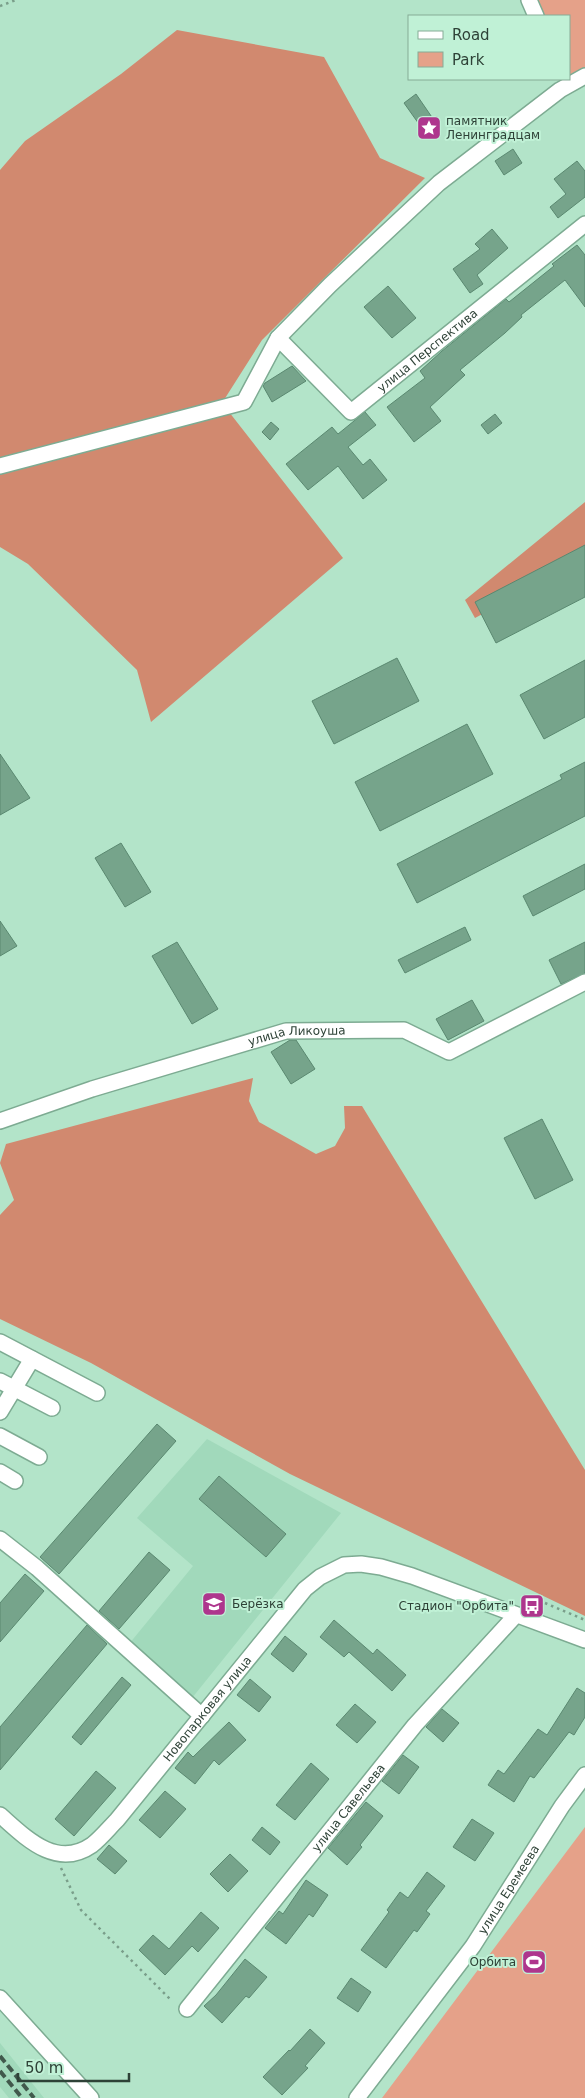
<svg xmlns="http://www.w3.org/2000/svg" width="585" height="2098" viewBox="0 0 585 2098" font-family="'DejaVu Sans',sans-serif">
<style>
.built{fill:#a1d9bb}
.green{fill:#e5a189}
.forest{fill:#d1896f}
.building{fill:#76a48b;stroke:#5a8870}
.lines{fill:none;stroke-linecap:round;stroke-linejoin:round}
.minor-casing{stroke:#7dab92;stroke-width:18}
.path{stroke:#7a9e8a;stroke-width:2.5;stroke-dasharray:2.5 4;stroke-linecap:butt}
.minor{stroke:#fff;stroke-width:15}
.rail{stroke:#41594c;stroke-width:4;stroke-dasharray:8 4;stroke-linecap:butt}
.labels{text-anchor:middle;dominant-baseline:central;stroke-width:4;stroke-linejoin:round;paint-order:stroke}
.poi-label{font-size:12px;fill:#2e4237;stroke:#c0f1d6;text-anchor:start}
.street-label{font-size:12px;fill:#2e4237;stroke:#c0f1d6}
</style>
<rect width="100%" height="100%" fill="#b3e4c9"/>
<path class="built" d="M207,1439l134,74 -149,185 -63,-54 64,-78 -56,-48z
M0,2043l44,55h-35l-9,-11z"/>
<path class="green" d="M538,0h47v70l-16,9v-63h-25z
M585,1827v271h-203z"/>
<path class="forest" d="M177,30l147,27 56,101 45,20 -163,162 -40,63 121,155 -192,164 -14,-52 -109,-106 -28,-17v-377l25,-29 96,-67z
M585,502v49l-17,17 -93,50 -10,-18z
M253,1078l-4,23 10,21 57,32 19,-8 10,-18 -1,-22h18l223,364v146l-295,-142 -199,-111 -91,-44v-104l14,-15 -14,-37 6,-19z"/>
<path class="building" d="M416,94l22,32 -12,8 -22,-31z
M513,149l9,14 -18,12 -9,-14z
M577,161l8,10v26l-27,21 -8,-11 16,-13 -12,-15z
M492,229l16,19 -31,27 6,9 -13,9 -17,-24 27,-20 -5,-5z
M577,245l8,10v52l-20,-27 -44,35 1,2 -17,16 -45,37 5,5 -35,32 11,14 -27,21 -27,-35 38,-29 -5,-7 22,-20 64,-52 3,3 45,-36 -2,-2z
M388,286l28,32 -24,20 -28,-31z
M292,366l14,15 -34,21 -9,-16 2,-3z
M365,412l11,13 -28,22 15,18 7,-6 17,21 -24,19 -25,-33 -30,24 -22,-26 46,-37 6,7z
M495,414l7,9 -14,11 -7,-9z
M271,422l8,7 -9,11 -8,-8z
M585,545v52l-89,46 -21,-41z
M397,658l22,43 -85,43 -22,-43z
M585,660v57l-41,22 -24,-44z
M467,724l26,50 -113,57 -25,-49z
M0,754l30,44 -30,17z
M585,762v54l-168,87 -20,-39 165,-85 -2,-4z
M121,843l30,49 -26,15 -30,-49z
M585,864v25l-52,27 -10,-20z
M0,921l17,25 -17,10z
M465,927l6,13 -66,33 -7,-13z
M177,942l41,67 -26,15 -40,-68z
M585,942v31l-24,11 -12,-24z
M472,1000l12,21 -36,19 -12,-21z
M290,1040h6l19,29 -24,15 -20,-32z
M542,1119l31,61 -38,19 -31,-61z
M157,1424l19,17 -117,133 -19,-17z
M219,1476l67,58 -20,23 -67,-58z
M149,1552l21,18 -51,59 -20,-18z
M25,1574l19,17 -44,51v-39z
M334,1620l39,34 4,-5 29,26 -14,16 -43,-39 -5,5 -24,-20z
M87,1625l20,19 -107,126v-43z
M285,1636l22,18 -14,18 -22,-18z
M122,1677l9,8 -50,60 -9,-8z
M250,1679l21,18 -12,15 -22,-17z
M577,1688l8,5v24l-11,18 -5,-3 -35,46 -4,-2 -16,26 -26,-17 10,-15 6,4 34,-45 9,6z
M355,1704l21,18 -19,21 -21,-18z
M442,1709l17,14 -16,19 -17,-15z
M229,1722l17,18 -27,25 -5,-5 -19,24 -20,-16 13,-16 5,5z
M403,1755l16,12 -20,27 -17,-13z
M311,1763l18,16 -34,41 -19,-15z
M96,1771l20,17 -42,48 -19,-17z
M165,1791l21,18 -26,29 -21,-18z
M366,1802l17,14 -23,29 2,2 -15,18 -19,-17z
M472,1819l22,14 -19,28 -22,-14z
M262,1827l18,15 -10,13 -18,-15z
M109,1845l18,16 -12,13 -18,-15z
M230,1854l18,17 -20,21 -18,-18z
M427,1872l18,14 -19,25 4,3 -13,18 -3,-2 -28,38 -25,-18 28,-38 -2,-2 13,-18 8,6z
M306,1880l22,15 -15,22 -4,-3 -23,30 -21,-16 14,-17 4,3z
M201,1912l18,16 -21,24 -6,-6 -27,29 -26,-25 14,-15 16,14z
M245,1959l22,18 -18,21 -3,-2 -24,27 -18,-17 12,-11z
M351,1978l20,14 -13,20 -21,-14z
M310,2029l15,14 -20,23 3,2 -26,27 -19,-18 26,-27 1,1z"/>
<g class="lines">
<defs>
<g id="minor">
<path d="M529,0l7,16"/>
<path id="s1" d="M278,338l73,74 234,-188"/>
<path d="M0,466l244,-64 34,-64 52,-53 109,-102 121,-93 25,-14"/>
<path id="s2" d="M0,1121l92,-32 194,-58 118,-1 45,22 136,-70"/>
<path d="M0,1342l97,51"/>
<path d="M0,1381l52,27"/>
<path d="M0,1412l32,-53"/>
<path d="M0,1436l39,21"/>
<path d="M0,1472l15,9"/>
<path d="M0,1539l37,29 165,148"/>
<path id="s3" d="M0,1815c25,22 56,55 92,30 9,-7 17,-17 25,-25l188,-231 15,-12 24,-12 17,-1 20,3 31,9 173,64"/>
<path d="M0,1998l91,100"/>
<path id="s4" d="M187,2009l228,-284 101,-110"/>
<path id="s5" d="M357,2098l116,-152 89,-140 23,-31"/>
</g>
</defs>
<use href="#minor" class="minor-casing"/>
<path class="path" d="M0,6l16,-6
M545,1603l40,17
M61,1868l20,42 91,91"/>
<use href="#minor" class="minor"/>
<path class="rail" d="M0,2056l34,42
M0,2071l22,27"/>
</g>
<defs>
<symbol id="sight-square" viewBox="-11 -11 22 22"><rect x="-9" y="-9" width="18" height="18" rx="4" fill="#ae368d" stroke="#c0f1d6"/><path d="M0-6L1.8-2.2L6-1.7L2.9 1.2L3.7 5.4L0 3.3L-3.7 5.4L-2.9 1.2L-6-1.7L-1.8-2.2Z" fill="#fff"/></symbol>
<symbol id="school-square" viewBox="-11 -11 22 22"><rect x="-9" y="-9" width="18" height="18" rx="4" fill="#ae368d" stroke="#c0f1d6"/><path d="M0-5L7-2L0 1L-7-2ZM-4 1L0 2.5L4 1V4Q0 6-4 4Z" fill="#fff"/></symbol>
<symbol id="bus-square" viewBox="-11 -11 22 22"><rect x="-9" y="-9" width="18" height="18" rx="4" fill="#ae368d" stroke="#c0f1d6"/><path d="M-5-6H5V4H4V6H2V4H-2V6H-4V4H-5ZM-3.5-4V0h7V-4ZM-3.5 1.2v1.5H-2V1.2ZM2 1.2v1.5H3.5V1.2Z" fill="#fff"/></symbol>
<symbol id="stadium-square" viewBox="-11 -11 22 22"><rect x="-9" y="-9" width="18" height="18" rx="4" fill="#ae368d" stroke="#c0f1d6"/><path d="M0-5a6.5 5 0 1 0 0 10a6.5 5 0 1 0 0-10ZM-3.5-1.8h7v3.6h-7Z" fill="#fff"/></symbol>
</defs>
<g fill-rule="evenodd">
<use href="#sight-square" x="415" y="114" width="28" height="28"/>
<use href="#school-square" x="200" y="1590" width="28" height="28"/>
<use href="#bus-square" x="518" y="1592" width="28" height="28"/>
<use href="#stadium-square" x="520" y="1948" width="28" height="28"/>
</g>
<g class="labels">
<g class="poi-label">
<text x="446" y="121">памятник<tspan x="446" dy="14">Ленинградцам</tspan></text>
<text x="232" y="1604">Берёзка</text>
<text x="514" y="1606" text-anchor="end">Стадион "Орбита"</text>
<text x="516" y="1962" text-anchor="end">Орбита</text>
</g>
<g class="street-label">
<text stroke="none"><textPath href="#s1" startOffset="202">улица Перспектива</textPath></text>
<text stroke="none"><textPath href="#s2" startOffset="310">улица Ликоуша</textPath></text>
<text stroke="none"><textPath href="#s3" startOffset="285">Новопарковая улица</textPath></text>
<text stroke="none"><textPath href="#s4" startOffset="258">улица Савельева</textPath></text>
<text stroke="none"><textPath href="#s5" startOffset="258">улица Еремеева</textPath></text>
</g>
</g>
<rect x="408" y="15" width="162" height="65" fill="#c0f1d6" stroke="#86ab96"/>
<rect x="418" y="31" width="25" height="8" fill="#ffffff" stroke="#86ab96"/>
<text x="452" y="40" font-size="15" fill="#2e4237">Road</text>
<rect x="418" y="52" width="25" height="15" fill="#e5a189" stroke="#86ab96"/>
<text x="452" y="65" font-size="15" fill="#2e4237">Park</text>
<path d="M18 2073v8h111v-8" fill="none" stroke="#2e4237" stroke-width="2.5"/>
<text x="25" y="2073" font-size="15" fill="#2e4237" stroke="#c0f1d6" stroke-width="4" paint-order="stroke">50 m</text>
</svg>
